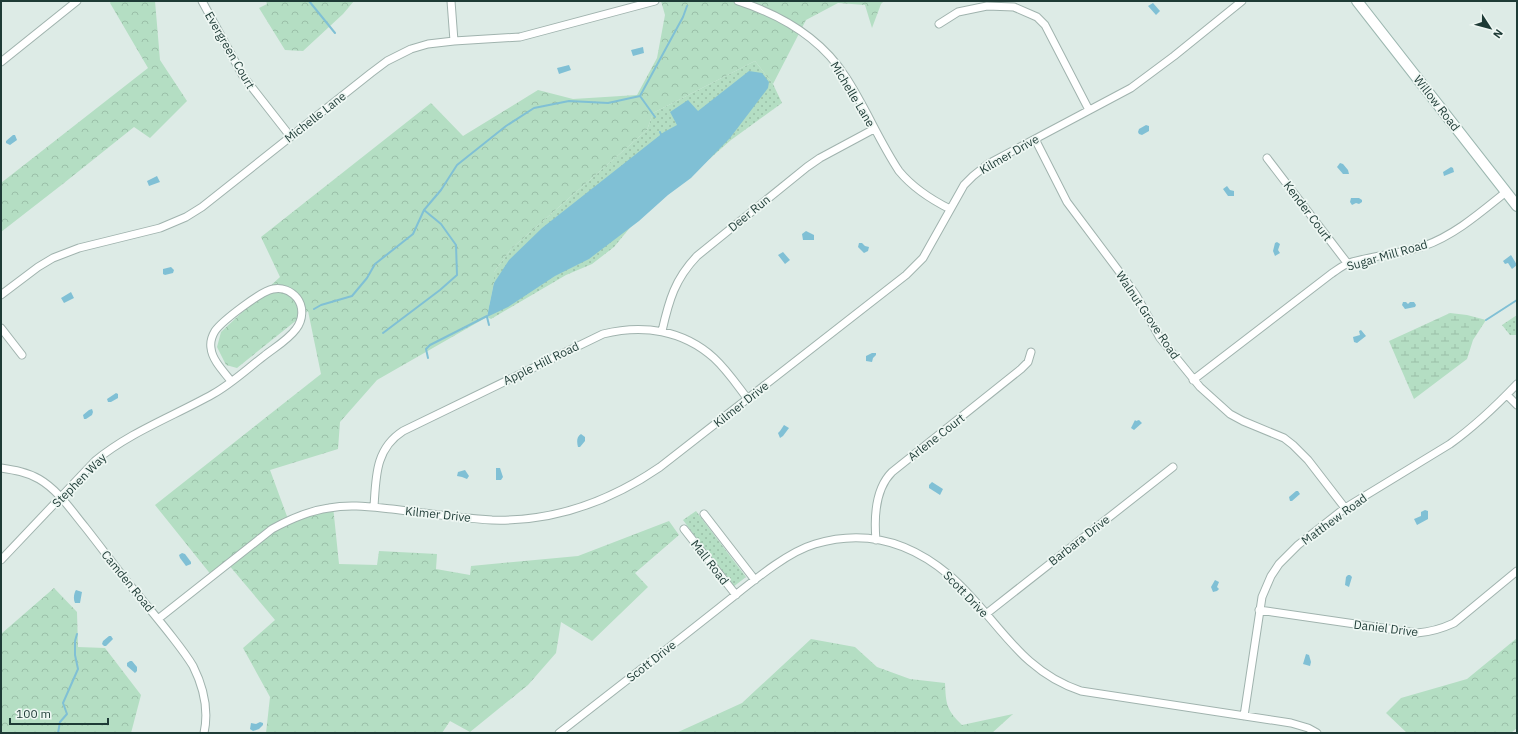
<svg xmlns="http://www.w3.org/2000/svg" width="1518" height="734" viewBox="0 0 1518 734" font-family="'IBM Plex Sans',sans-serif">
<style>
.grass{fill:url(#grass-dots)}
.forest{fill:url(#forest-crowns)}
.wetland{fill:url(#wetland-marsh)}
.water{fill:#80c0d5}
.lines{fill:none;stroke-linecap:round;stroke-linejoin:round}
.stream{stroke:#80c0d5;stroke-width:2}
.street-casing{stroke:#a0b3ae;stroke-width:9}
.secondary-casing{stroke:#9cb7b0;stroke-width:12}
.street{stroke:#fff;stroke-width:7}
.secondary{stroke:#fff;stroke-width:10}
.labels{text-anchor:middle;dominant-baseline:central;stroke-width:3.5;stroke-linejoin:round;paint-order:stroke}
.street-label{font-size:12px;fill:#1e3b36;stroke:#eef7f3}
</style>
<defs>
<pattern id="grass-dots" width="8" height="8" patternUnits="userSpaceOnUse"><rect width="8" height="8" fill="#b4dec3"/><path d="M2 2h.1M6 6h.1" fill="none" stroke="#9abfa8" stroke-width="1.8" stroke-linecap="round"/></pattern>
<pattern id="forest-crowns" width="20" height="18" patternUnits="userSpaceOnUse"><rect width="20" height="18" fill="#b4dec3"/><path d="M2 6a3 3 0 1 1 6 0M12 15a3 3 0 1 1 6 0" fill="none" stroke="#9abfa8"/></pattern>
<pattern id="wetland-marsh" width="20" height="14" patternUnits="userSpaceOnUse"><rect width="20" height="14" fill="#b4dec3"/><path d="M1 5h8M5 5V1M11 12h8M15 12V8" fill="none" stroke="#9abfa8"/></pattern>
</defs>
<rect width="100%" height="100%" fill="#ddebe6"/>
<path class="grass" d="M755,61l18,23 9,19 -51,37 -42,37 -51,41 -24,29 -22,17 -26,11 -75,44 -4,-2 7,-34v-11l18,-24 135,-118 6,-17z
M1517,315v20h-7l-8,-10z
M696,511l50,66 -13,10 -50,-67z"/>
<path class="forest" d="M111,1h44l5,59 27,41 -37,37 -16,-11 -70,56 -63,49v-49l147,-115 -38,-65z
M266,1h88l-11,13 -40,37 -18,-1 -26,-42 8,-4z
M661,1h223l-3,3 -9,24 -7,-23 -27,-2 -32,17 -33,64 -18,-23 -102,52 -6,17 -135,118 -18,24v11l-7,34 -110,63 -37,42 -2,27 -68,21 18,49 45,-13 6,58 38,1 2,-14 58,3 -1,15 34,6 1,-9 107,-10 91,-35 10,14 -44,38 13,14 -56,54 -31,-19 -5,31 -28,32 -58,47 -20,-11 -8,12h-176l4,-36 -27,-49 32,-28 -47,-56 -16,12 -57,-71 166,-131 -13,-63 -71,57 -11,-3 -9,-18 4,-15 59,-55 -19,-40 170,-134 32,33 75,-46 35,9 64,-4 20,-37 8,-43z
M54,588l23,24 1,35 27,1 36,47 -10,38h-130v-99z
M1517,638v90l-6,5h-104l-21,-20 15,-15 66,-19z
M811,639l44,8 22,20 33,12 35,4c1,21 1,26 17,42l51,-11 -21,19h-316l66,-30z"/>
<path class="wetland" d="M1450,313l17,2 19,5 -13,20 -6,19 -53,40 -25,-58z"/>
<path class="water" d="M1153,3l7,8 -4,4 -8,-9z
M643,47l1,6 -11,3 -2,-6z
M569,65l2,5 -12,4 -2,-6z
M749,71l13,2 7,9 -1,6 -38,50 -39,40 -23,17 -29,26 -50,38 -34,17 -47,31 -21,10 7,-34 15,-23 33,-32 122,-96 13,-7 -7,-13 18,-12 10,11z
M1146,125l3,1v5l-7,4 -3,-1 -1,-2 1,-3z
M13,135h2l2,5 -7,5 -4,-2v-2z
M1340,163l3,1 5,6 1,4h-6l-6,-7z
M1451,167l2,1 1,4 -10,4 -1,-4z
M157,176l3,6 -11,4 -2,-5z
M1227,186l3,4 4,1v5h-6l-5,-7z
M1351,198h8l3,2v2l-3,2 -3,-1 -4,2 -2,-3z
M806,231l8,4v5h-11l-1,-6z
M1277,242l3,2 -2,6 2,3 -5,3 -2,-5 2,-8z
M859,243h3l3,3 4,1 -1,4 -4,2 -6,-6z
M783,252l7,8 -5,4 -7,-9z
M1511,255l6,10 -5,4 -4,-6 -3,1 -2,-3z
M171,267l3,3 -1,3 -8,2 -2,-1v-5z
M71,292l3,6 -10,5 -3,-5z
M1403,302h3l2,2 2,-2h4l2,3 -1,2 -10,2 -3,-4z
M1361,330l5,6 -9,7 -3,-1 -1,-5 7,-2 -1,-4z
M872,353h4v2l-3,3 -1,4 -6,-1v-5z
M116,393l2,1v4l-7,4h-3l-1,-3z
M89,410l3,-1 1,3 -1,3 -6,4h-2l-1,-4z
M1135,420l1,1 3,-1 3,3 -8,7 -3,-2z
M784,425l5,3 -6,8 -3,2 -2,-5 2,-2z
M581,434l4,3v4l-5,6h-2c-1,-4 -2,-10 3,-13z
M496,468h4l3,9 -2,3h-5z
M465,470l4,6 -2,3 -5,-2 -5,-1 1,-4z
M932,482l11,7 -3,6 -11,-7v-3z
M1296,491h2l2,3 -8,7h-2l-1,-4z
M1425,510l3,1v8l-11,6 -3,-6 7,-3v-4z
M182,553l3,1 6,8v2l-5,2 -6,-8 -1,-3z
M1348,575h2l2,2 -3,10 -4,-2 1,-8z
M1215,580l4,2 -2,5 2,2 -2,2 -4,1 -2,-5z
M76,590l6,2 -2,11h-5c-2,-4 -1,-10 1,-13z
M109,636h2l2,3 -7,7h-2l-2,-2 1,-3z
M1306,654l3,1 2,7 -1,4 -7,-2z
M130,661h2l5,6v4l-2,2 -8,-7v-3z
M260,722l3,1v2l-4,4 -6,2 -3,-2 1,-6 5,1z"/>
<g class="lines">
<path class="stream" d="M309,1l26,32
M640,96l15,21
M660,132l2,5
M314,309l7,-4 31,-9 15,-18 8,-14 38,-30 11,-24 17,-20 16,-25 49,-39 28,-18 35,-7 39,2 32,-7 43,-79 4,-11
M487,317l2,8
M1486,320l31,-20
M383,333l57,-43 17,-15 -1,-30 -15,-21 -17,-14
M428,358l-2,-9 4,-4 57,-29
M58,733l2,-11 7,-8 -4,-11 15,-34 -3,-14v-14l2,-7"/>
<defs>
<path id="street" d="M202,1l41,75 47,60
M451,1l3,40
M738,1c43,14 82,36 107,75 20,30 34,65 54,95 14,17 31,28 51,38
M939,24l19,-12 29,-6 27,1 23,10 8,8 44,85
M1,62l76,-61
M1035,139l32,63 57,76 12,17 24,43 40,49 30,27 13,7 41,17 9,7 15,15 37,48
M1267,158l81,106
M1,295l37,-28 15,-9 26,-10 81,-20 26,-11 16,-10 169,-134 16,-12 24,-12 17,-5 26,-3 66,-4 135,-36
M1,328l21,27
M662,331c7,-31 13,-52 35,-75l110,-89 13,-9 54,-29
M1193,380l138,-106c6,-4 12,-9 18,-11 25,-8 51,-9 75,-17 31,-11 57,-34 82,-54
M1507,395l10,10
M1,468c13,2 26,4 38,11 19,11 32,31 46,48 15,19 29,38 44,57 15,18 30,36 44,54 7,9 14,18 20,28 10,20 16,44 11,67
M374,507c2,-30 1,-58 29,-76l200,-97c40,-10 80,-4 111,24 13,12 23,27 33,40
M704,514l51,66
M684,529l52,66
M876,540c-2,-23 -1,-51 16,-68l129,-103 7,-7 3,-10
M1,560l94,-99c35,-29 79,-45 118,-67 18,-10 34,-25 51,-38 10,-8 24,-16 32,-27 7,-9 8,-22 1,-31 -6,-7 -15,-11 -24,-9 -12,2 -51,32 -58,42 -3,5 -5,11 -4,17 1,12 13,24 20,33
M1259,610l158,23c14,-1 24,-4 37,-10l63,-52
M986,614l187,-147
M158,619l114,-90c18,-10 36,-18 57,-21 21,-4 42,-1 63,1 33,4 67,9 100,11 62,2 117,-18 168,-53l246,-192 17,-17 41,-73 9,-9 15,-12 143,-76 43,-32 68,-55
M1244,716l18,-119 9,-21 8,-12 19,-19 47,-37 105,-64c25,-18 46,-38 67,-60
M559,733c54,-42 107,-83 160,-125 26,-20 65,-55 96,-64 50,-15 95,-2 134,31 47,40 68,95 132,116l210,32 17,5 9,5"/>
<path id="secondary" d="M1357,1l160,205"/>
</defs>
<use href="#street" class="street-casing"/>
<use href="#secondary" class="secondary-casing"/>
<use href="#street" class="street"/>
<use href="#secondary" class="secondary"/>
</g>
<g class="labels">
<g class="street-label">
<text transform="translate(230 50) rotate(60)">Evergreen Court</text>
<text transform="translate(853 94) rotate(59)">Michelle Lane</text>
<text transform="translate(1437 103) rotate(52)">Willow Road</text>
<text transform="translate(315 117) rotate(-38)">Michelle Lane</text>
<text transform="translate(1009 154) rotate(-30)">Kilmer Drive</text>
<text transform="translate(1308 211) rotate(53)">Kender Court</text>
<text transform="translate(749 213) rotate(-39)">Deer Run</text>
<text transform="translate(1387 255) rotate(-16)">Sugar Mill Road</text>
<text transform="translate(1148 315) rotate(56)">Walnut Grove Road</text>
<text transform="translate(541 363) rotate(-26)">Apple Hill Road</text>
<text transform="translate(741 404) rotate(-38)">Kilmer Drive</text>
<text transform="translate(936 437) rotate(-38)">Arlene Court</text>
<text transform="translate(79 480) rotate(-45)">Stephen Way</text>
<text transform="translate(438 514) rotate(6)">Kilmer Drive</text>
<text transform="translate(1334 519) rotate(-36)">Matthew Road</text>
<text transform="translate(1079 540) rotate(-38)">Barbara Drive</text>
<text transform="translate(710 562) rotate(52)">Mall Road</text>
<text transform="translate(128 581) rotate(51)">Camden Road</text>
<text transform="translate(966 594) rotate(46)">Scott Drive</text>
<text transform="translate(1386 628) rotate(7)">Daniel Drive</text>
<text transform="translate(651 661) rotate(-38)">Scott Drive</text>
</g>
</g>
<rect width="1518" height="734" fill="none" stroke="#1e3b36" stroke-width="4"/>
<g transform="translate(1490 28) rotate(126)" stroke="#eef7f3" stroke-width="3" paint-order="stroke">
<path d="M0-3L7 15L0 10L-7 15Z" fill="#1e3b36"/>
<text y="-6" font-size="11" font-weight="bold" text-anchor="middle" fill="#1e3b36">N</text>
</g>
<path d="M10 718v6h98v-6" fill="none" stroke="#1e3b36" stroke-width="2"/>
<text x="16" y="718" font-size="12" fill="#1e3b36" stroke="#eef7f3" stroke-width="3" paint-order="stroke">100 m</text>
</svg>
